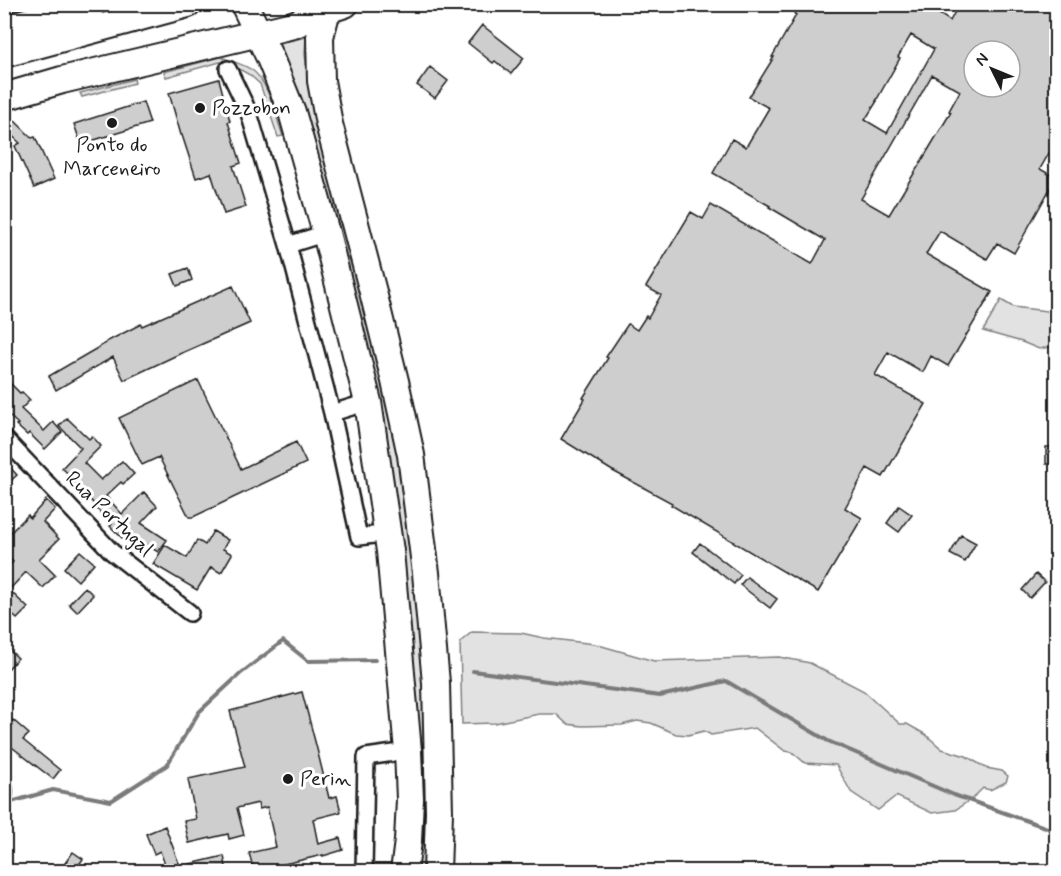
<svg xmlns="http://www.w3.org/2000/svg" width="1061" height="876" viewBox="0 0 1061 876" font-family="Mynerve,sans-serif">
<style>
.green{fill:#e2e2e2;stroke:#7f7f7f;stroke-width:1.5}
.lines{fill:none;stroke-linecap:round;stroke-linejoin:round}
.stream{stroke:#7a7a7a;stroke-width:4}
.building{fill:#cecece;stroke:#1c1c1c;stroke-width:1.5;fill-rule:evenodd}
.minor-casing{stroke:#1c1c1c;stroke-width:20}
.trunk-casing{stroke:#1c1c1c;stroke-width:30}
.minor{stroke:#fff;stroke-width:15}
.trunk{stroke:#fff;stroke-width:26}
.poi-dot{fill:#1c1c1c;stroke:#fff;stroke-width:2}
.labels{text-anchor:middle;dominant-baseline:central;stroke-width:6;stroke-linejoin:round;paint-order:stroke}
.poi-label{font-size:21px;fill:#1c1c1c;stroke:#fff;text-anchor:start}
.street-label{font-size:21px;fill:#1c1c1c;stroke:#fff}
</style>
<rect width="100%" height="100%" fill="#fff"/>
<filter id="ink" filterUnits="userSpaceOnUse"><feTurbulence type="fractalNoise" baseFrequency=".0167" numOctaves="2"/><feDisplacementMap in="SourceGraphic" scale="12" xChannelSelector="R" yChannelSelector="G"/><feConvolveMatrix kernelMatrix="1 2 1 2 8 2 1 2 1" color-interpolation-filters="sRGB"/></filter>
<g filter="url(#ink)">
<path class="green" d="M306,37l-1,17 8,60 56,206 37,173 15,122 9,256h-19l-5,-256 -130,-574h13z
M221,57c10,4 22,7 31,13 16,11 24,47 31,66l-5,1 -18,-53 -10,-9 -11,-6 -19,-7 -54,15 -2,-5z
M134,79l1,4 -53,14 -2,-4z
M1001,300l12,7 34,4 9,4v31l-17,3 -17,-7 -39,-11z
M472,632l49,1 23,5 51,6 59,17 125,-4 31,6 54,28 36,33h7l18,10 17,15 24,7 20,12 16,3 6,5 -2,6 -16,8 -7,-2 -10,10 -18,12 -23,3 -36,-17 -18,14 -27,-18 -15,-27 -31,-2 -13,-11 -7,-1 -30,-23 -44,7 -7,-4 -16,4 -12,-1 -25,-11 -14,-2 -15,4 -40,1 -15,-2 -11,-10h-17l-44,9 -33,1 -2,-82z"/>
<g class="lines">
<path class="stream" d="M473,671l187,25 66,-15 102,60 126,54 102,36
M4,804l49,-14 58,11 56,-36 32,-53 41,-38 43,-33 25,20 67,-1"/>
</g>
<path class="building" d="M800,4h124l26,17 9,-17h97v137l-16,28 16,9 -42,75 -17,-10 -10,16 -47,-28 -14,23 66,38 -44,74 -17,-10 -8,16 -35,-20 -13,23 51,29 -43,73 -16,-9 -15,27 -7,13 17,10 -44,74 -147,-87 1,-2 -61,-33 -50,-31 24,-40 -2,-1 25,-40 -2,-1 22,-33 9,6 9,-14 2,2 13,-23 -15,-8 45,-75 12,7 8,-14 101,59 13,-24 -56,-33 1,-1 -57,-33 19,-34 14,8 23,-39 -20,-11 25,-40h-2l24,-42 -2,-1zM911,35l23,14 -47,84 -22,-13 12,-19h-1l24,-43 -2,-1zM974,51h36v36h-36zM932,75l28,16 -11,20 2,1 -62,103 -28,-16z
M482,25l42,33 -13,16 -16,-13 -2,2 -25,-20z
M430,67l18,14 -13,17 -18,-13z
M219,79l11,42 -2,1 13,41 -8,3 13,41 -22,7 -13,-41 -15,5 -14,-43h-1l-12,-42z
M143,102l7,21 -69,21 -7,-20z
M10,116l22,22 3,-1 19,42 -20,9 -19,-42 5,-3 -16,-15v-6z
M188,268l4,12 -15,6 -5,-12z
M233,286l17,37 -75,33 -51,24 -11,-23 -57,33 -7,-14 57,-33v-1l35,-18 1,2z
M4,377l16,16 2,-1 8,8 -9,9 23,22 9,-9 9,10 -17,17 -16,-16 -2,2 -11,-10 2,-1 -14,-13z
M198,380l43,89 55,-27 10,21 -113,54h-4l-30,-60 -17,8 -23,-47z
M67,418l22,21 3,-3 9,10 -17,17 17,17 21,-19 12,13 -11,10 -2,-2 -15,14 16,18 22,-22 13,14 -16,17 26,17 -9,12 -28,-18 -6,6 -14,-14 2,-2 -15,-15 1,-1 -24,-25 2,-2 -14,-13 19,-20 -22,-22z
M1046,447h10v17h-10z
M4,461l13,14 -13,12z
M46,500l9,9 -12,13 16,17 -20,20 16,16 -12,13 -17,-16 -17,18 19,18 -11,11 -13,-12v-37l9,-8 -9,-9v-14l24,-24 2,3z
M899,506l13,9 -13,17 -12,-9z
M213,531l15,9 -5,9 9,5 -11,19 -10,-6 -14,23 -44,-26 12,-19 22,13 10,-18 8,5z
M961,535l15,8 -11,19 -15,-8z
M700,543l41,32 -7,9 -41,-32z
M80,551l14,12 -16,18 -14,-13z
M1036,574l9,8 -15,16 -8,-8z
M747,577l30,22 -7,9 -30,-23z
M85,587l8,8 -16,17 -8,-8z
M4,645l14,13 -14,15z
M302,692l15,57 12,49 8,-2 4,16 -28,7 5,25 22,-6 3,12 -20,6v-1l-69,16 -5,-18 27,-6 -9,-40 -8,2 -1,-6 -21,5 7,27 -15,4 -1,-5 -39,9 -5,-22 12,-2 -8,-40 57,-12 -15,-56z
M13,720l16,14 -6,6 37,30 -7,9 -49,-38v-20l5,4z
M165,826l15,40 -13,4 -7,-19 -6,3 -8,-20z
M73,852l10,7 -8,11 -10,-7z
M224,856l3,16h-50v-5z"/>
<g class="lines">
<defs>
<path id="minor" d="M228,69l21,44 39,132 44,168 27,124 29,-4
M288,245l38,-12
M332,413l36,-11
M4,438l108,114 78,61
M4,789v5
M364,872l2,-115 42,-6"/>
<path id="trunk" d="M244,4l26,54 22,54 34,121 42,169 22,149 18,200 2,48 -2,42 -4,31
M327,4v6l-7,27 1,44 8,43 44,168 22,89 16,74 15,118 10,110 3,129 -2,60
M4,28l89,-24
M4,54l184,-50
M4,97l58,-17 231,-55 34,-15 18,-6"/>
</defs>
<use href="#minor" class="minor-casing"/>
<use href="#trunk" class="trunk-casing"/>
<use href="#minor" class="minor"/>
<use href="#trunk" class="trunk"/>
</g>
</g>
<g class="poi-dot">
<circle cx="200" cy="108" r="6"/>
<circle cx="112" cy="123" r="6"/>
<circle cx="288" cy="779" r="6"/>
</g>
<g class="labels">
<g class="poi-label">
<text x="212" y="108">Pozzobon</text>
<text x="112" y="145" text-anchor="middle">Ponto do<tspan x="112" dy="24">Marceneiro</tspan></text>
<text x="300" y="779">Perin</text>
</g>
<g class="street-label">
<text transform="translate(109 514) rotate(44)">Rua Portugal</text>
</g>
</g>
<rect width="1061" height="876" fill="none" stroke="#fff" stroke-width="24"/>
<rect x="12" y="12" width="1037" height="852" fill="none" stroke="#1c1c1c" stroke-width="2" filter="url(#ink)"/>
<g transform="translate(992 69) rotate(313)"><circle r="28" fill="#ffffff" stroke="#a4a4a4" stroke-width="1.5"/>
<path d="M0-4.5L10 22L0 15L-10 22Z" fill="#1c1c1c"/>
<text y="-9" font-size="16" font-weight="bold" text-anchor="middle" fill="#1c1c1c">N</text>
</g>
</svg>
